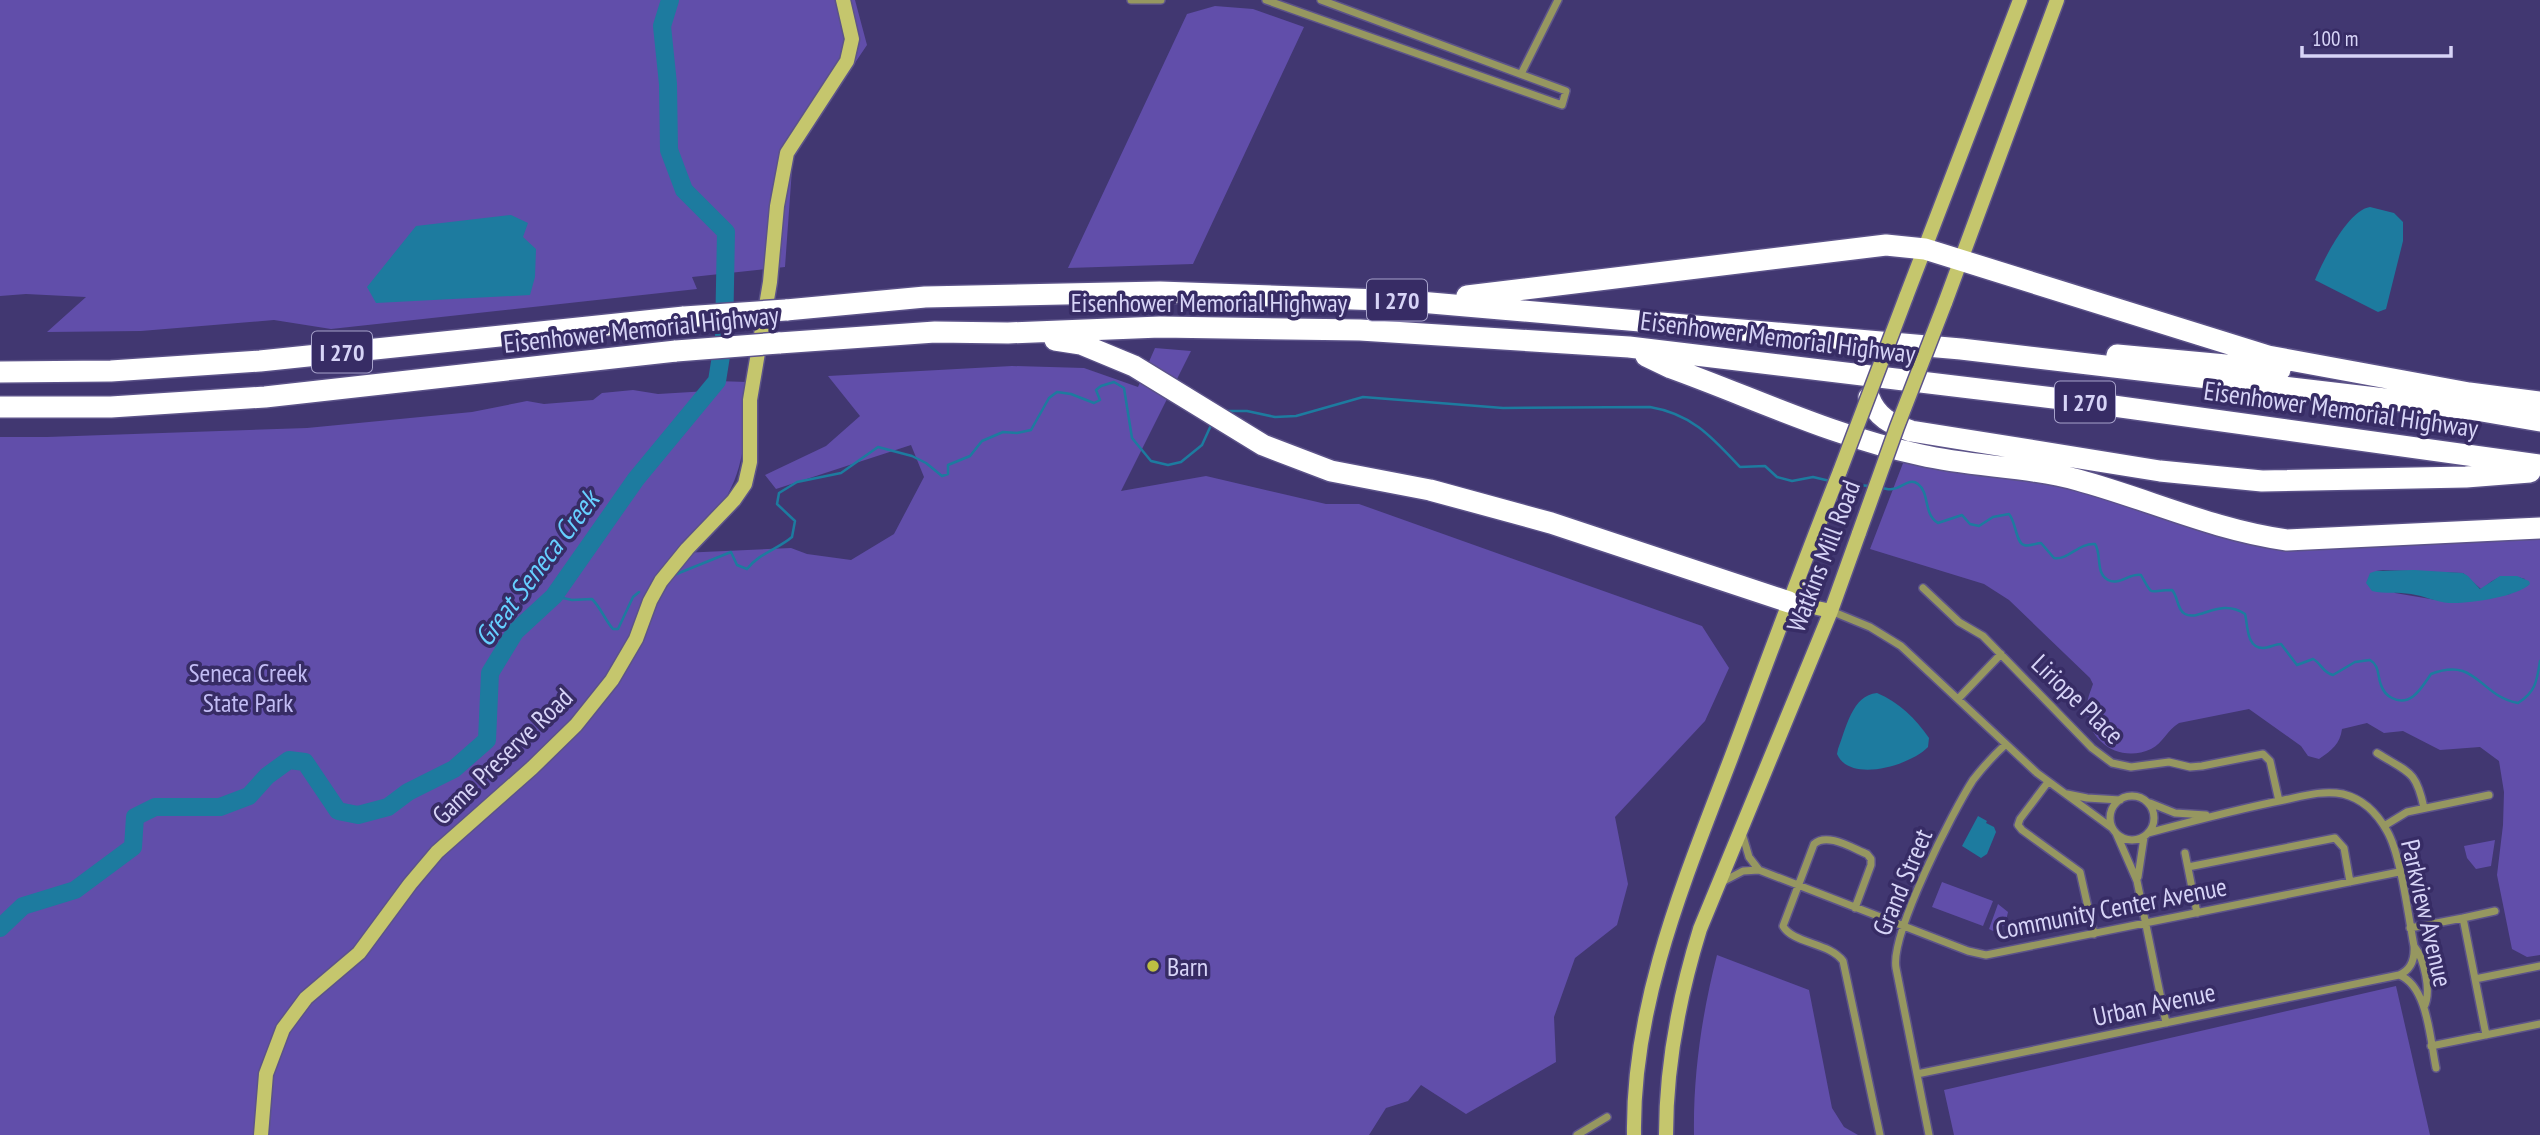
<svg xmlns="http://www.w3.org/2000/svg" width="2540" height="1135" viewBox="0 0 2540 1135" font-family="'PT Sans Narrow',sans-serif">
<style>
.green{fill:#614eaa;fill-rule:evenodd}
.water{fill:#1d7b9f}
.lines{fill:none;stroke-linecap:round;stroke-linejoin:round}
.stream{stroke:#1d7b9f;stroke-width:2.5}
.river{stroke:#1d7b9f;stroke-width:18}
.street-casing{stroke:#5c5389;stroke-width:10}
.secondary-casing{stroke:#5c5389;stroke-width:17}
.highway-casing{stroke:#5c5389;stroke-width:24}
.street{stroke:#969760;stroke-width:7}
.secondary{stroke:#c5c66d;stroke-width:14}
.highway{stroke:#fff;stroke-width:21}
.secondary-bridge-casing{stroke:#5c5389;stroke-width:17;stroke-linecap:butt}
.highway-bridge-casing{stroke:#5c5389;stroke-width:24;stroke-linecap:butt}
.secondary-bridge{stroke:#c5c66d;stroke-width:14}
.highway-bridge{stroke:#fff;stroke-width:21}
.poi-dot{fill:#bebf42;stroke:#372c65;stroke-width:2.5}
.labels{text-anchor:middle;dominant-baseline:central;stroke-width:7;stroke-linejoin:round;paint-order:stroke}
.shield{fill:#372c65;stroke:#a7a2cb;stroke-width:2}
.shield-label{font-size:24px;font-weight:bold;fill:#d7d4f7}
.street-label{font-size:26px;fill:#d7d4f7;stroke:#372c65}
.park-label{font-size:26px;fill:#c2bcf4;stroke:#372c65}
.poi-label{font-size:26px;fill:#d7d4f7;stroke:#372c65;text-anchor:start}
.water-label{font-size:28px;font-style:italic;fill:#66d0ff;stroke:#372c65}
</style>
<rect width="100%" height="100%" fill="#413771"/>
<path class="green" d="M0,0h855l12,45 -74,110 -8,112 -93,10 5,12 -366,40 -57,-9 -133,11 -94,1 39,-35 -60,-3 -26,2z
M1215,6l38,3 51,18 -111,237 -125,4 119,-254z
M1155,348l36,3 -70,140 85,-15 120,28h33l343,122 27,42 -24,53 -90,96 13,67 -11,41 -42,33 -21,59 2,45 -90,52 -45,-29 -13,16 -22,7 -17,27h-1369v-698h47l260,-9 165,-16 55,-11 17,3 49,-4 9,-7 31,-3 25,4 50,-3 9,-10 30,1c-1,38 0,78 -19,112 -1,3 -1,7 -3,10 -7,14 -33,37 -44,49l110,-5 16,6 44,6 43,-26 30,-57 -13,-32 -135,44 -11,-14 61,-29 34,-30 -32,-40 184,-10 72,2 54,19z
M1905,458l129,17 194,60 312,-1v421l-13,2 -15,-8 -15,-74 6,-50 1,-33 -5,-31 -19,-14 -40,3 -37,-19 -19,2 -17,-10 -25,6c-2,15 -10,21 -23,30l-11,-3 -7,-10 -52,-37 -70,14c-12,7 -16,20 -28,26 -30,14 -62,-6 -64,-38 -1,-10 3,-18 6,-27l-3,-6 -81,-78 -25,-16 -114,-35zM2383,570l80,3 19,17c13,-14 24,-17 43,-11l-15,15 -56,9 -59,-10 -19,-22z
M2495,840l-4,26 -15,3 -9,-11 -3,-12z
M1942,882l51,19 -10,25 -51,-19z
M1998,904l10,8 -3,13 -12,6 -4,-2z
M1717,955l92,35 23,118 12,19 14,8h-164c-1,-61 8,-121 23,-180z
M2396,986l34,149h-476l-10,-45z"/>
<path class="water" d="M2370,207l24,6 9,9v19l-17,68 -8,3 -63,-32c8,-19 33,-70 55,-73z
M511,215l17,8 -5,14 13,12 -1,28 -5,18 -154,8 -9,-16 49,-61z
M2414,570l49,3 5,3 12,13 20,-13h17l12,5 1,3c-13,13 -62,20 -81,19 -12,-1 -25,-7 -38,-9 -13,-2 -26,0 -39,-3l-6,-8 4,-10 6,-2z
M1877,693c22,9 39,26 52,45l-1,9c-17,18 -78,37 -91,7l1,-5c8,-20 14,-54 39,-56z
M1978,816l9,5 -1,2 8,4 2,5 -9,22 -6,4 -19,-12z"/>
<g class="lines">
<path class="stream" d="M1227,411h20l28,6 21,-1 67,-19 140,11 147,-1c42,7 62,30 90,60l25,-1 12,11 15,4 21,-4 17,4
M1840,484l31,2
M1881,488c4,0 8,2 11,1 9,0 17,-12 26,-5 12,9 5,30 20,39l24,-8 8,9 9,2 14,-9 16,-3c7,8 7,29 15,31 5,2 12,-2 17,-2l13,15c15,2 24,-15 41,-14 7,10 0,29 13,36 11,6 21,-7 33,-5 13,23 6,15 31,15 6,6 5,20 13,24 14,8 35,-17 60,0 3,11 1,34 18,34 6,0 12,-4 18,-4l16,21 16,-6c8,4 10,14 20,16l22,-13 15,-2c10,6 7,15 11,25 2,6 5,10 11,13 19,10 30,-11 39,-24 46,-18 48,22 87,29 18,-11 19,-23 22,-42
M674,575l57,-23 6,13 10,4c11,-15 31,-20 45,-32l3,-16 -18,-17 2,-11 18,-11 44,-9 37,-26 34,9 14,7 16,13 6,-2v-9l22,-9 12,-15 21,-9 14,1 14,-3 18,-32 8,-6 14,2 23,9 6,-3 -4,-10 5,-4 13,-4 10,6 8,50 19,23 17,4 13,-3 21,-17 10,-22
M554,596l18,4 20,-1c9,9 13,21 21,30h5l15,-32 6,-5"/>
<path class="river" d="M0,928l23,-22 52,-16 58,-43 2,-30 20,-10h65l29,-11 18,-20 22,-16 16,2 33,49 20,4 30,-8 20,-15 46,-23 33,-29 3,-67 25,-41 39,-36 82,-117 81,-98 7,-44 2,-105 -42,-42 -15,-40 -1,-66 -6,-58 8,-26"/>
<defs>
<path id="street" d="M1131,0h30
M1266,0l296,105 4,-14 -245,-91
M1521,74l37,-74
M1923,588l36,34 24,14 109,112 20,15 19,4 38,-5 21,5 12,-1 61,-12 7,7 9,40
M1831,611l39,16 31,19 136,127 75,55
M1958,699l43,-45
M2377,753c32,20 39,17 47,55
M2048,782l-28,37 -2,6 4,5 58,42 14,62
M2067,794l20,4 33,2
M2110 818a22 22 0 1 1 44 0a22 22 0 1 1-44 0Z
M2150,803l25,10 31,2
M2384,826l23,-14 82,-17
M2116,833l21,48 29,142
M2148,833c45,-12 90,-24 136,-33 19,-4 39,-10 59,-6 20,5 34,19 44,37 14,24 21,84 27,115 10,12 18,46 10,61
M2185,853l12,60
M2188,867l147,-29 9,10 6,34
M1759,870l209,81 18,4 413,-83
M2138,877l6,-40
M1722,882l21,-11 16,-1 -10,-13 -7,-24
M1855,908l16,-43v-6l-4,-5c-15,-6 -40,-22 -53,-10l-31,82c10,18 46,16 60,35l37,174
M2463,918l32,-7
M2410,928l53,-10 12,61 65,-13
M2399,975c12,-5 16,-15 15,-29
M2475,979l11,56
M2431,1046l109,-22
M1917,1074l482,-99c29,11 31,65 37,93
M1577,1135l30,-18
M1929,1135l-33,-167c-6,-34 57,-157 77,-188 10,-13 21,-25 33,-36"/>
<path id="secondary" d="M1906,297l114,-297
M1945,303l112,-303
M1789,602l42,9
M261,1135l5,-61 17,-45 23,-31 53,-45 51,-69 27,-32 95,-84 44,-43 36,-45 24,-41 14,-38 11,-20 26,-32 47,-49 11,-16 5,-22v-62l20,-118 7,-76 10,-53 60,-92 5,-22 -9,-39
M1634,1135c-2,-132 51,-256 97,-377 36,-96 71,-192 109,-287
M1666,1135c0,-71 13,-138 34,-206l131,-318 28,-78"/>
<path id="highway" d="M1467,296l419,-51 39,4 343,107 201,37 71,9
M786,310l139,-13 235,-5 248,9 553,48 509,60 70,12
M1055,340l26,4 53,22 129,79 68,26 99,19 121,33 238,79
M779,343l156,-11 73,1 152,-6 200,3 269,17 441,53 470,65
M2117,355l163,15
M1646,356l25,12c83,30 164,69 250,87 52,12 105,11 157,25 70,19 136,50 209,60l253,-12
M0,372l111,-1 149,-10 424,-44
M1869,397c8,21 22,27 42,34l249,40 102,10 204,-4 64,-5
M0,407h111l154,-10 411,-46"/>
</defs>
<use href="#street" class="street-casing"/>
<use href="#secondary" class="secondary-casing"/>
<use href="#highway" class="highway-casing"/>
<use href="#street" class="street"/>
<use href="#secondary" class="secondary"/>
<use href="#highway" class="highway"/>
<defs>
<path id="secondary-bridge" d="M1840,471l66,-174
M1859,533l38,-106 48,-124"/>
<path id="highway-bridge" d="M684,317l102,-7
M676,351l103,-8"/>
</defs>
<use href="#secondary-bridge" class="secondary-bridge-casing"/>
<use href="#highway-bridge" class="highway-bridge-casing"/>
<use href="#secondary-bridge" class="secondary-bridge"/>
<use href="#highway-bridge" class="highway-bridge"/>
</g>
<circle class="poi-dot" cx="1153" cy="966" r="7"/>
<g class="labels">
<g class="shield">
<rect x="1367" y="279.5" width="60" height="41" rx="5"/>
<rect x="312" y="331.5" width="60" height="41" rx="5"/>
<rect x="2055" y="381.5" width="60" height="41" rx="5"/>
</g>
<g class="shield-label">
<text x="1397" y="300">I 270</text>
<text x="342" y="352">I 270</text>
<text x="2085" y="402">I 270</text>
</g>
<g class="street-label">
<text x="1209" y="302">Eisenhower Memorial Highway</text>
<text transform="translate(641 329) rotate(-6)">Eisenhower Memorial Highway</text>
<text transform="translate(1778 337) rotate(7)">Eisenhower Memorial Highway</text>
<text transform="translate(2341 409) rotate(8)">Eisenhower Memorial Highway</text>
<text transform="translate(1823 556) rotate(-69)">Watkins Mill Road</text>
<text transform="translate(2078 699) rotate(44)">Liriope Place</text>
<text transform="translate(502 756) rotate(-44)">Game Preserve Road</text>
<text transform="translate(1902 882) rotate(-67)">Grand Street</text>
<text transform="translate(2111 908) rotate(-11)">Community Center Avenue</text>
<text transform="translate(2427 913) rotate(77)">Parkview Avenue</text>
<text transform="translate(2154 1004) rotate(-12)">Urban Avenue</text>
</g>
<g class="park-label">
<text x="248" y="672">Seneca Creek<tspan x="248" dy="30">State Park</tspan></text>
</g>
<g class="poi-label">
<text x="1167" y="966">Barn</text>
</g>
<g class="water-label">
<text transform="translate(536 568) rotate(-53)">Great Seneca Creek</text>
</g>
</g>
<path d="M2302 46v10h149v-10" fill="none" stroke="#d7d4f7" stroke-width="3.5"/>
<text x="2312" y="46" font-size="21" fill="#d7d4f7" stroke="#372c65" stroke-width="5" paint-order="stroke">100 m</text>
</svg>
